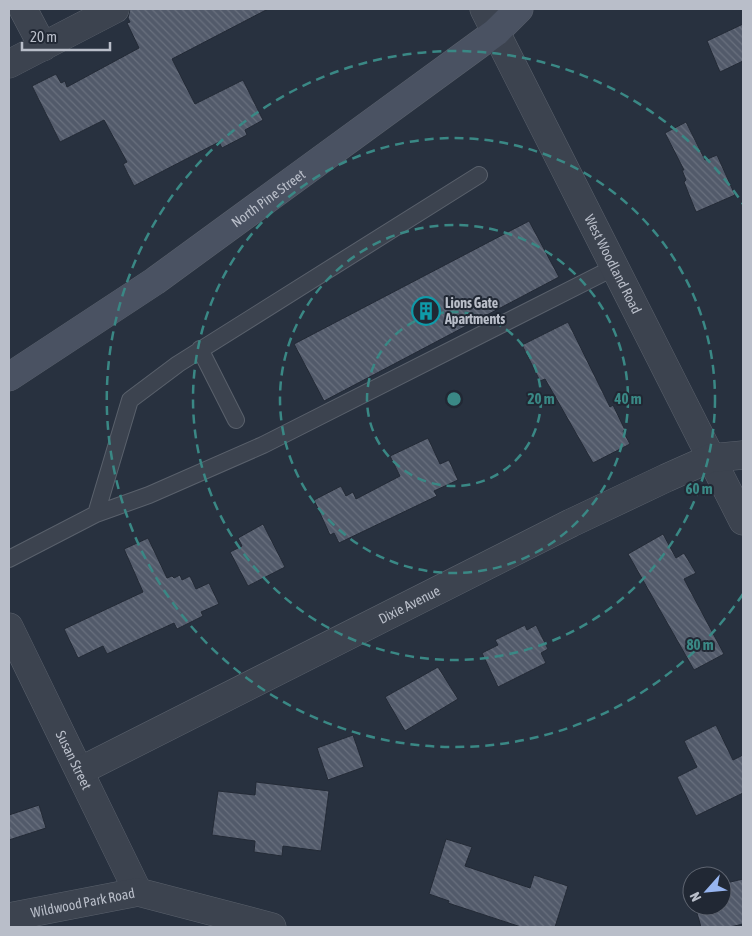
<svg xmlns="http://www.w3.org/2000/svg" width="752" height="936" viewBox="0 0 752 936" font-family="'Asap Condensed',sans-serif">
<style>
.building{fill:url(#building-back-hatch);stroke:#232a36}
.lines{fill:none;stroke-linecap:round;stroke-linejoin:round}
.service-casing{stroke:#5a616c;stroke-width:18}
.minor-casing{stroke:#5a616c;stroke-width:29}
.tertiary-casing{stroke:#5a616c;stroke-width:29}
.secondary-casing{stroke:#5a616c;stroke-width:29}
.service{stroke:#3c434f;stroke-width:16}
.minor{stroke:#3c434f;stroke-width:28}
.tertiary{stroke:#3c434f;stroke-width:28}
.secondary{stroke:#4a5262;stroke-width:28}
.ring{fill:none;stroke:#3a8885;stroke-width:2.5;stroke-dasharray:9 6}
.labels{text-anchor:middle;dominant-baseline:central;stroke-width:4;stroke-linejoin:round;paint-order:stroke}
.street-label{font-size:14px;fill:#b9bec9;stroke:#212834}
.poi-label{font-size:14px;font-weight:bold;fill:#b9bec9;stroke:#212834;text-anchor:start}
.centre{fill:#3a8885;stroke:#212834;stroke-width:2.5}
.ring-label{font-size:15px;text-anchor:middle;font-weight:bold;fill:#3a8885;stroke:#212834;stroke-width:4;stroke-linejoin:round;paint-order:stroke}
</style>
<defs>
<pattern id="building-back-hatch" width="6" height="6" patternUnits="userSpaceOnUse" patternTransform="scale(1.25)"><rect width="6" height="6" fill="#525a6a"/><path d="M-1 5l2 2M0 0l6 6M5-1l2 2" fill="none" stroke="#69707e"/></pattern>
</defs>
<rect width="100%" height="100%" fill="#28313f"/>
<path class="building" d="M130,9h138l-96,50 23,45 48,-24 20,40 -18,10 2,5 -25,13 -3,-6 -85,44 -11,-22 4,-2 -23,-42 -44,22 -28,-56 24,-12 5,9 4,-2 2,6 72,-39 -12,-25 3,-1 -2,-4z
M743,24v37l-23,11 -13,-31z
M686,122l19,38 12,-5 18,40 -39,17 -12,-30 2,-2 -4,-10h2l-19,-37z
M529,221l30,56 -235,124 -30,-57z
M568,322l42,85 3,-2 12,25 -2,1 7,13 -37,19 -48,-84 -5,2 -18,-36z
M428,438l12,26 9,-4 9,20 -24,11 3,5 -98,47 -5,-10 -4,2 -16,-35 27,-14 5,10 7,-4 3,7 44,-23 -10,-20z
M263,524l22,43 -37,19 -18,-34 12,-6 -4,-8z
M663,534l13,24 8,-5 12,20 -12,6 40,75 -30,16 -66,-116z
M148,538l19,40 5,-2 2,2 6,-3 2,5 8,-4 6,13 13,-6 10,21 -18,8 2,4 -26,13 -3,-6 -67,31 -4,-8 -25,12 -14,-29 79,-37 -19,-43z
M525,625l2,5 9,-5 12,24 -7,4 5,10 -48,24 -16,-34 16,-8 -3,-5z
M438,667l20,32 -53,32 -20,-34z
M716,725l17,35 10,-5v38l-47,23 -19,-39 20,-10 -13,-26z
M353,735l11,32 -36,13 -11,-32z
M256,782l73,9 -8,60 -38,-5 -1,10 -28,-4 1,-11 -43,-6 6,-44 37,4z
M39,805l7,23 -37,12v-25z
M446,839l26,8 -7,19 65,22 4,-13 34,11 -13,41h-34l-73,-24 1,-2 -20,-7z
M743,879v45l-13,3h-29l-6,-21h27v-22z"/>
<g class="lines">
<defs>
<path id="service" d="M200,349l36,71
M96,514l53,-19 114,-50 352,-178
M9,559l87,-45 34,-114 48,-36 301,-189"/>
<g id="minor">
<path d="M23,9l20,38"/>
<path id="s1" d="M484,9l259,512"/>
<path d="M9,64l106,-55"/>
<path id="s2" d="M9,627l129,265"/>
<path id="s3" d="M80,771l491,-248 95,-45 45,-20 32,-3"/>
</g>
<g id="tertiary">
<path id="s4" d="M9,917l129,-25 134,35"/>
</g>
<g id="secondary">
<path id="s5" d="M9,377l146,-96 341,-249 23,-23"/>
</g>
</defs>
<use href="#service" class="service-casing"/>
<use href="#minor" class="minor-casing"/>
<use href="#tertiary" class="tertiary-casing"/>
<use href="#secondary" class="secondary-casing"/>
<use href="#service" class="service"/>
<use href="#minor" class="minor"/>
<use href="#tertiary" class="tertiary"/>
<use href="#secondary" class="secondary"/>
</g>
<g class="ring">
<circle cx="454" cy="399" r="87"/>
<circle cx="454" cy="399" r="174"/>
<circle cx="454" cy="399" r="261"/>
<path d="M743 594A348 348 0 1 1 743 204"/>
</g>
<defs>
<symbol id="building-ring" viewBox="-11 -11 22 22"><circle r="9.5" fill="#212834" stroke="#0f9aa8" stroke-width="1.5"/><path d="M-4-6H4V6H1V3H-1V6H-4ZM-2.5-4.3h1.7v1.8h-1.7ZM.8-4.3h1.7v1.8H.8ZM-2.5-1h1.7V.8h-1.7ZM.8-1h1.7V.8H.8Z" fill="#0f9aa8"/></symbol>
</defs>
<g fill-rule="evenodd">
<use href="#building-ring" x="410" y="295" width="32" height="32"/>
</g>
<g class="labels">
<g class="street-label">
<text stroke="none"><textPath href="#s5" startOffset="315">North Pine Street</textPath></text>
<text stroke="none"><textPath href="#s1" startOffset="286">West Woodland Road</textPath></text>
<text stroke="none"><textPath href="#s3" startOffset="369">Dixie Avenue</textPath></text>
<text stroke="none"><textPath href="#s2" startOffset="148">Susan Street</textPath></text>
<text stroke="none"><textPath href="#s4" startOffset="75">Wildwood Park Road</textPath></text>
</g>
<g class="poi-label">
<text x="445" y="303">Lions Gate<tspan x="445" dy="16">Apartments</tspan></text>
</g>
</g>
<circle cx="454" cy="399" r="8" class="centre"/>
<g class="ring-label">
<text x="541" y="404">20 m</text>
<text x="628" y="404">40 m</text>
<text x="699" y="494">60 m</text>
<text x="700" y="650">80 m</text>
</g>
<rect width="752" height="936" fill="none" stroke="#b9bec9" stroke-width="20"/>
<g transform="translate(707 891) rotate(243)"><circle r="24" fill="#212834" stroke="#5e6470"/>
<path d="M0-4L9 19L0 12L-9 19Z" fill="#97b5f0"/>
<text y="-8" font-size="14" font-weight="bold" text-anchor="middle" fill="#b9bec9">N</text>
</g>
<path d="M22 42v8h88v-8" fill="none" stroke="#b9bec9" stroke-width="2.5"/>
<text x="30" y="42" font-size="15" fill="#b9bec9" stroke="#212834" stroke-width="4" paint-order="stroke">20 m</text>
</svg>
